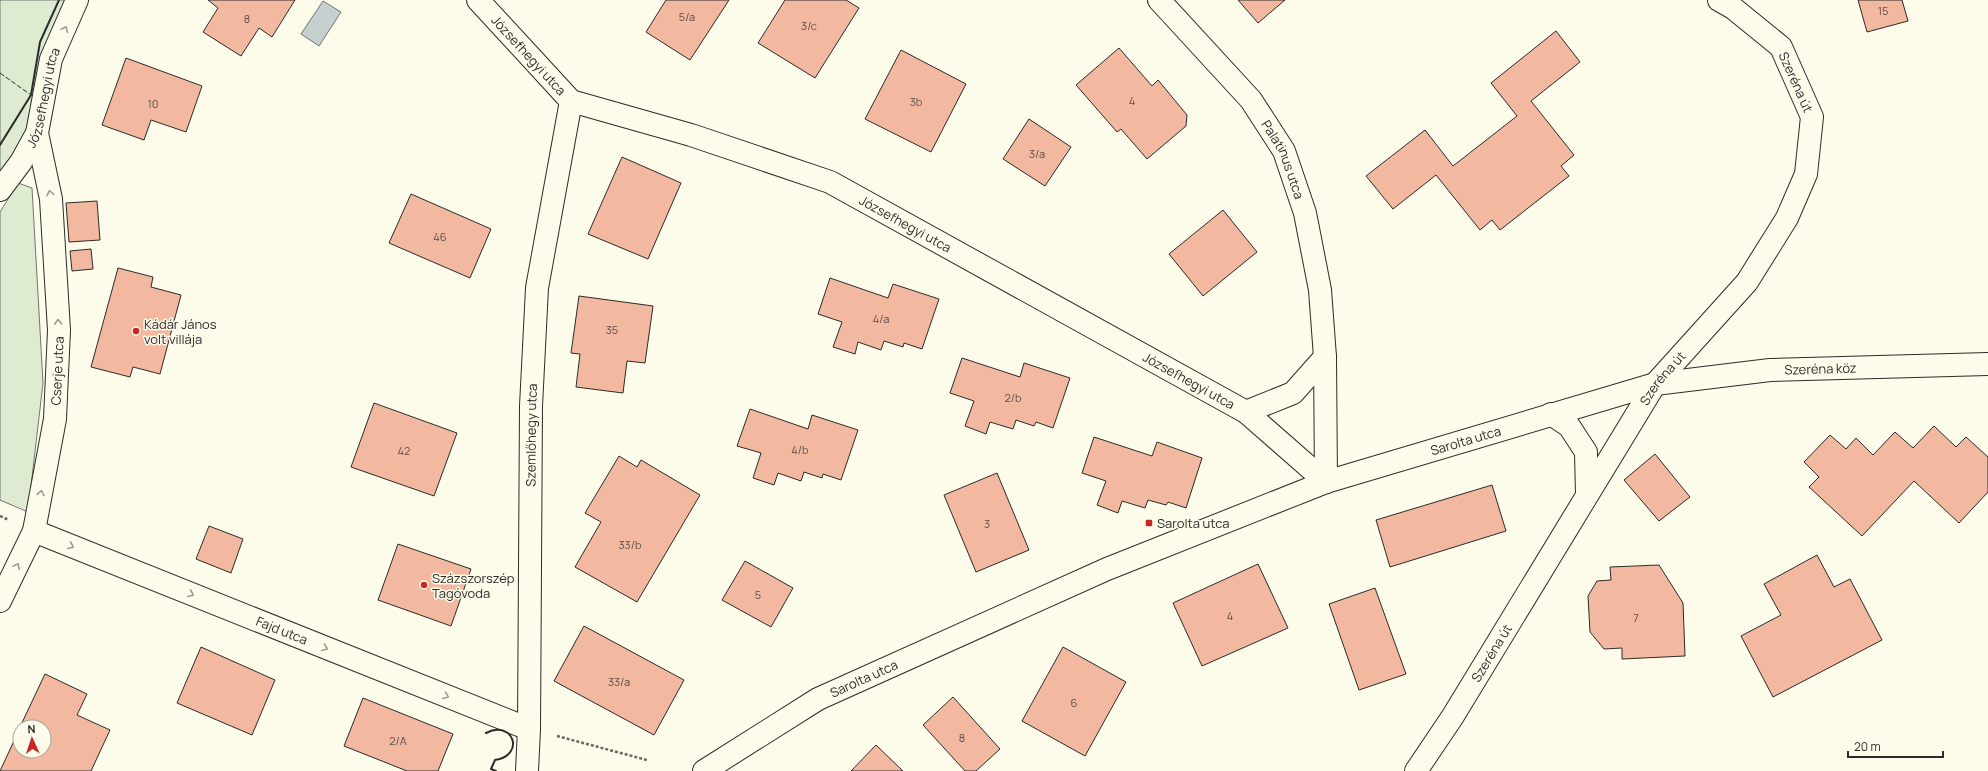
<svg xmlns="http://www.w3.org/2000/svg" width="1988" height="771" viewBox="0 0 1988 771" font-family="Manrope,sans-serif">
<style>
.green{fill:#deebd1;stroke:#74746e}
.water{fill:#c7d0d0;stroke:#74746e}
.building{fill:#f2b8a0;stroke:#2b2b2b}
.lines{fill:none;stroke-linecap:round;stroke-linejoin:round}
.minor-casing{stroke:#2b2b2b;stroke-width:24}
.path{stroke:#6a6964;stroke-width:2.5;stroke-dasharray:3 2;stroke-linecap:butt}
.minor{stroke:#fdfbea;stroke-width:22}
.fence{stroke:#2b2b2b;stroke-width:1;stroke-dasharray:5 2;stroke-linecap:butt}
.wall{stroke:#2b2b2b;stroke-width:2}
.oneway{stroke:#9e9d94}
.poi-dot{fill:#c62828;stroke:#fdfbea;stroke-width:1.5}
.labels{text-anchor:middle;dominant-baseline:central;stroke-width:3;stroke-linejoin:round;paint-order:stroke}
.number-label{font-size:11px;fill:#5d4e48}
.street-label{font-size:13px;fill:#2b2b2b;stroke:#fdfbea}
.poi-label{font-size:13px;fill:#2b2b2b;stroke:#fdfbea;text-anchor:start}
</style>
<rect width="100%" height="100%" fill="#fdfbea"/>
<path class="green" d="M0,0h77l-40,133 -37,57z
M18,183l14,5 11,195 -15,129 -28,-12v-288z"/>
<path class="water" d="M323,1l18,11 -22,34 -18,-12z"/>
<path class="building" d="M208,0h87l-23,37 -13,-9 -18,28 -38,-24 15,-24z
M666,0h63l-39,60 -44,-28z
M785,0h61l13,8 -44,70 -57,-35z
M1238,0h47l-27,23z
M1858,0h44l6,21 -41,11z
M1556,31l24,31 -49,39 43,54 -13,11 8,10 -69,54 -8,-10 -12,10 -44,-55 -43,34 -27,-33 59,-46 28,36 64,-50 -26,-33z
M1119,48l33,38 6,-6 29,35 -1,11 -39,33 -26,-30 -4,3 -41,-47z
M901,50l65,34 -35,68 -66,-33z
M126,58l76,28 -16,46 -35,-12 -7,20 -42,-15z
M1029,119l42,28 -26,39 -42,-27z
M622,157l59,26 -33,76 -60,-25z
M411,194l80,35 -21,49 -81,-35z
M97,201l3,39 -31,2 -3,-39z
M1223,210l34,42 -54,44 -34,-42z
M91,249l2,20 -21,2 -2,-20z
M118,268l35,9 -2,10 30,8 -21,79 -27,-7 -3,10 -39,-10z
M830,278l58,20 5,-14 46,15 -17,50 -18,-6 -1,4 -19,-6 -3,9 -23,-8 -3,12 -22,-7 9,-25 -24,-8z
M579,296l74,10 -8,57 -18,-2 -4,32 -47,-6 4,-33 -9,-1z
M962,358l58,19 4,-14 46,15 -17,50 -17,-6 -2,4 -18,-6 -3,9 -23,-7 -4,12 -21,-8 9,-25 -24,-8z
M374,403l83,30 -23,63 -83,-29z
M750,409l58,20 4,-14 46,15 -17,50 -18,-6 -1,4 -18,-6 -3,9 -23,-8 -4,12 -21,-7 8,-25 -24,-7z
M1934,426l22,21 10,-10 22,20v35l-29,31 -45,-42 -52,55 -53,-49 10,-10 -15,-15 26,-27 16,14 10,-11 17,17 22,-23 18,16z
M1094,437l58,19 5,-14 45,16 -16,50 -18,-6 -2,3 -18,-5 -3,8 -23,-7 -4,12 -21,-8 9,-24 -24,-8z
M1655,454l35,43 -31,24 -35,-41z
M619,456l18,11 4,-7 59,35 -63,107 -62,-35 26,-45 -16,-9z
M997,473l32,77 -53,22 -32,-77z
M1492,485l14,46 -116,36 -14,-47z
M209,526l34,13 -12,34 -35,-14z
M398,544l73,25 -20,57 -73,-26z
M1817,555l17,32 16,-8 32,61 -109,57 -32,-61 40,-21 -17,-31z
M745,561l48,27 -22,39 -49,-27z
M1258,564l30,64 -86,38 -29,-63z
M1659,565l24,38 2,53 -63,3v-11l-18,1 -14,-17 -2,-36 9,-15 14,-1 -1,-13z
M1375,588l31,86 -47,16 -30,-86z
M584,626l100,54 -30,55 -100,-54z
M201,647l74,33 -23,55 -75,-32z
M1063,647l63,35 -41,74 -63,-35z
M45,674l42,20 -10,21 33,15 -19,41h-91l20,-43v23h24v-24h-24z
M953,697l47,52 -24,22h-11l-42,-46z
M363,698l90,36 -15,37h-31l-63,-25z
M876,745l27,26h-52z"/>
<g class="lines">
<defs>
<g id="minor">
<path id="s1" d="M478,0l93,101 120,34 139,47 416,230 80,70"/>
<path id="s2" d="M1159,0l92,100 33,51 21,62 15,77 5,67 1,125"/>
<path id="s3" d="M0,190l21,-28 16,-29 14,-74 26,-59"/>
<path d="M1246,412l47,-19 32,-36"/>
<path d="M1551,414l18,12 17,26 1,42"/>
<path id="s4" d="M34,531l495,198"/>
<path id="s5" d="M0,601l34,-70 21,-112 4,-89 -8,-131 -14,-66"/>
<path id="s6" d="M527,771l2,-42 2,-323 6,-118 34,-187"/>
<path id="s7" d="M704,771l114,-72 289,-130 219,-87 329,-98 115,-14 218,-6"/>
<path id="s8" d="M1416,771l37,-55 202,-332 92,-102 40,-64 19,-44 6,-57 -31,-70 -48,-39 -14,-8"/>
</g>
</defs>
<use href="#minor" class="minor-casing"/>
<path class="path" d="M0,516l9,4
M557,736l90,24"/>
<use href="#minor" class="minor"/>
<path class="fence" d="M0,73l31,22"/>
<path class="wall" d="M0,145l31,-50 9,-53 19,-42
M486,733c27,-14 40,22 9,27l-4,9 5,2"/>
</g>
<defs><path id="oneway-chevron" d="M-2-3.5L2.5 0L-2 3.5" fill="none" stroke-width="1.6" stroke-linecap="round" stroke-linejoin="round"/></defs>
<g class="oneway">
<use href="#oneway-chevron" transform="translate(65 29) rotate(-66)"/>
<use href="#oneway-chevron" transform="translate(50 193) rotate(-101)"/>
<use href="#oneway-chevron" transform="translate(58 322) rotate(-93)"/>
<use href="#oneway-chevron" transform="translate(41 493) rotate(-80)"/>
<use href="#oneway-chevron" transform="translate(71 546) rotate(22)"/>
<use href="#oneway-chevron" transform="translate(17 566) rotate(-64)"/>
<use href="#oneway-chevron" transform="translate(191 594) rotate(22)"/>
<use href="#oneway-chevron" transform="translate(325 648) rotate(22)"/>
<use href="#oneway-chevron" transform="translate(446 696) rotate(22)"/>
</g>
<g class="poi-dot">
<circle cx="136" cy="331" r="4"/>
<rect x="1145" y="519" width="8" height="8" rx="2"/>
<circle cx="424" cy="585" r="4"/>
</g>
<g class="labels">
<g class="number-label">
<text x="1883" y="10">15</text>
<text x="687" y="16">5/a</text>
<text x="247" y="18">8</text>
<text x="809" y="25">3/c</text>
<text x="1132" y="100">4</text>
<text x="916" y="101">3b</text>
<text x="153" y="103">10</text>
<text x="1037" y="153">3/a</text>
<text x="440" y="236">46</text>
<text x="881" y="318">4/a</text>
<text x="612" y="329">35</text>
<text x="1013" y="397">2/b</text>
<text x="800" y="449">4/b</text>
<text x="404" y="450">42</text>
<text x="987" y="523">3</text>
<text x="630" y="544">33/b</text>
<text x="758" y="594">5</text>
<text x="1230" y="615">4</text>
<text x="1636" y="617">7</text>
<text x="619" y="681">33/a</text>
<text x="1074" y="702">6</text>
<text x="962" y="737">8</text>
<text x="398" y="740">2/A</text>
</g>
<g class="street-label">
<text stroke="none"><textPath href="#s1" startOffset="75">Józsefhegyi utca</textPath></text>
<text transform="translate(1796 82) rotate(66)">Szeréna út</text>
<text stroke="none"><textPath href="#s3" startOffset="104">Józsefhegyi utca</textPath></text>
<text stroke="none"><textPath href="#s2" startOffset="204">Palatinus utca</textPath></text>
<text stroke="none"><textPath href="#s1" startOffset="495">Józsefhegyi utca</textPath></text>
<text stroke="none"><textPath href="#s7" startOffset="1197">Szeréna köz</textPath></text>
<text stroke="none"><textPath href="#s5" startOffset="240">Cserje utca</textPath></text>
<text stroke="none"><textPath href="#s8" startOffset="464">Szeréna út</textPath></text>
<text stroke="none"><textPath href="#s1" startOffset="819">Józsefhegyi utca</textPath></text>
<text stroke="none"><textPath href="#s6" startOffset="336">Szemlőhegy utca</textPath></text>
<text stroke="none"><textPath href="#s7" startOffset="833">Sarolta utca</textPath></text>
<text stroke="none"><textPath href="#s4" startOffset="267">Fajd utca</textPath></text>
<text stroke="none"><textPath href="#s8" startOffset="140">Szeréna út</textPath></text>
<text stroke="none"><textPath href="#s7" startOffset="185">Sarolta utca</textPath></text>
</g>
<g class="poi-label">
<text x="144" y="324">Kádár János<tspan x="144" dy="15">volt villája</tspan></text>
<text x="1157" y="523">Sarolta utca</text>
<text x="432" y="578">Százszorszép<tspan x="432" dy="15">Tagóvoda</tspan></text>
</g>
</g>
<g transform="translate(32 739) rotate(357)"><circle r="19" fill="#fdfbea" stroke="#a9a89e"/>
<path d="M0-3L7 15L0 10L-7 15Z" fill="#c62828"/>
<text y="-6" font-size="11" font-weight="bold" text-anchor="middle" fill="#2b2b2b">N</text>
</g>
<path d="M1848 751v6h95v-6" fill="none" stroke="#2b2b2b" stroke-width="2"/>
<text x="1854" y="751" font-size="12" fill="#2b2b2b" stroke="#fdfbea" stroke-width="3" paint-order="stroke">20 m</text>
</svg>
